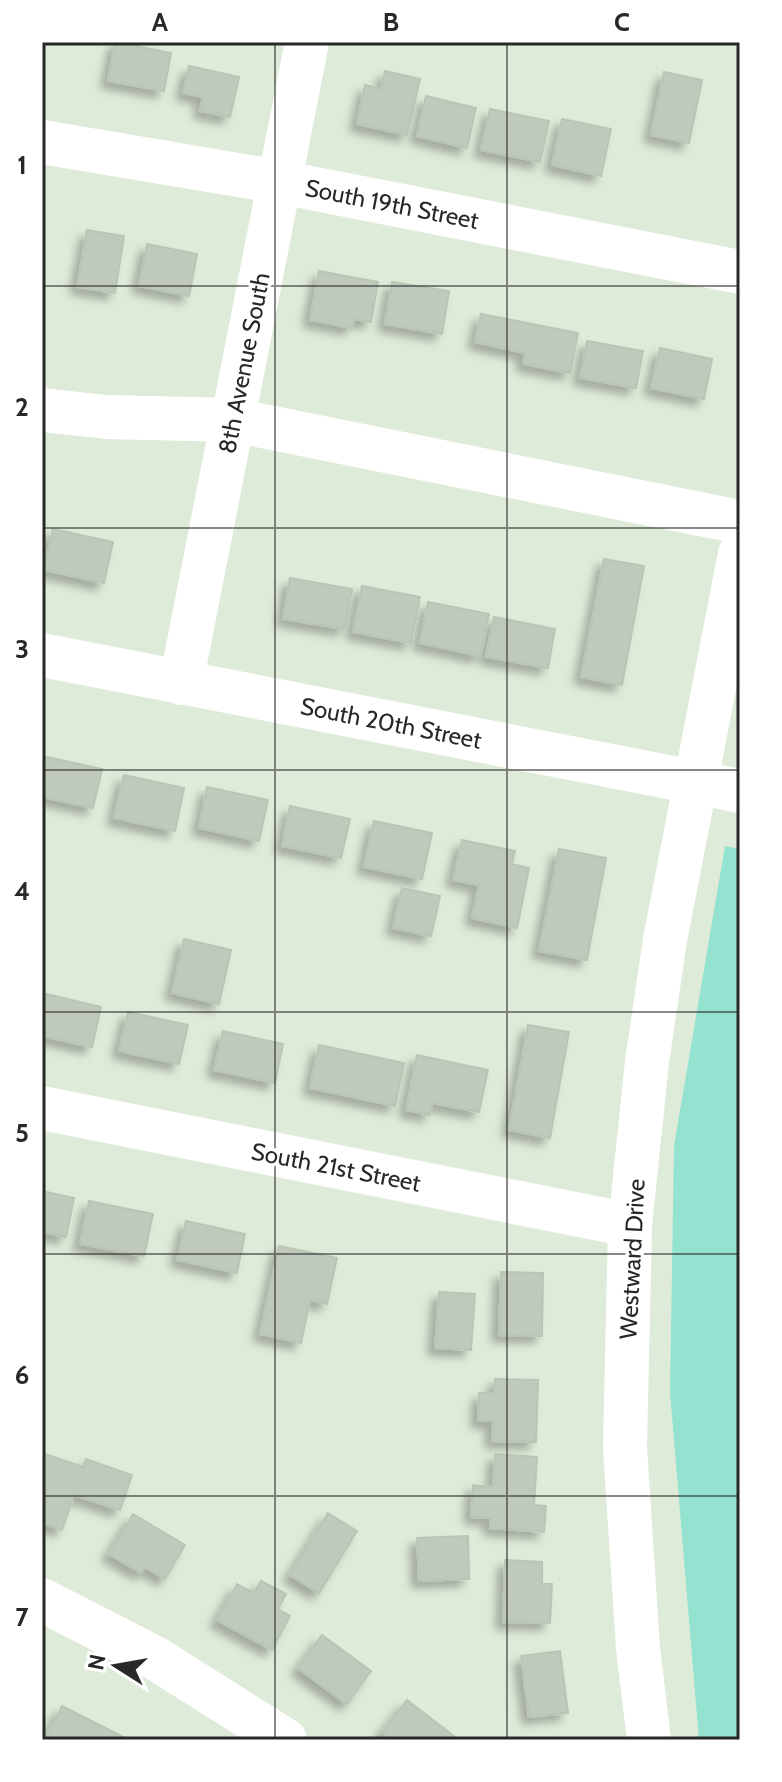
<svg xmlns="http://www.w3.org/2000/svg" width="782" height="1782" viewBox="0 0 782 1782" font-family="Cabin,sans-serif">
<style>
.green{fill:#93e3d0}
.building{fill:#bfc9bc;stroke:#b8c6b3;stroke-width:2;filter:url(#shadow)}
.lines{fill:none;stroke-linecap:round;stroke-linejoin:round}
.minor{stroke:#fff;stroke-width:44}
.grid{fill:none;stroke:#282828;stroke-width:2;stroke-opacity:0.55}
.labels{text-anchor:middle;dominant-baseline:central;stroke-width:7;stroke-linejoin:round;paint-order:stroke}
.street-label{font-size:24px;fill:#282828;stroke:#fff}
.neatline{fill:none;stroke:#282828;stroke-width:3}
.grid-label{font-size:26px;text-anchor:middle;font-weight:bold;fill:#282828}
</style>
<defs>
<filter id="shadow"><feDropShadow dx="-7" dy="7" stdDeviation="4" flood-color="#0004"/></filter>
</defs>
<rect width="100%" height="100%" fill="#dfebd9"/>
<path class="green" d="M725,846l15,3v891h-41l-29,-348 4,-246z"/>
<path class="building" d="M115,42h22l-1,4 35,7 -7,38 -56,-10z
M189,66l50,11 -9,40 -30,-6 3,-14 -20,-4z
M385,71l35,8 -13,56 -50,-11 8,-39 16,4z
M664,72l38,8 -13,63 -38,-8z
M426,96l50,12 -9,40 -50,-12z
M490,109l59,12 -9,41 -59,-12z
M562,119l49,10 -10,47 -49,-11z
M87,230l37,6 -9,57 -38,-6z
M147,244l50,10 -8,42 -50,-10z
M319,271l59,11 -7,40 -17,-3 -2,9 -42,-8z
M392,282l57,9 -7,43 -57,-10z
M481,314l97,19 -8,40 -47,-9 2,-11 -50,-11z
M587,341l56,10 -7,37 -56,-10z
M660,348l52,11 -8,40 -53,-11z
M53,529l60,13 -9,41 -60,-13z
M604,559l40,7 -22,119 -41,-8z
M290,578l62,11 -7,40 -62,-10z
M362,586l58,11 -9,46 -58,-11z
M428,602l61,12 -9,42 -60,-13z
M494,617l61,12 -7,39 -62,-11z
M42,756l60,13 -9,39 -51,-11z
M124,775l60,13 -9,43 -61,-13z
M207,787l61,13 -9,41 -60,-13z
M290,806l60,13 -9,39 -59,-12z
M374,821l58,12 -10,46 -58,-12z
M462,840l53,11 -3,13 17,4 -12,60 -45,-10 7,-33 -26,-5z
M559,849l47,9 -19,102 -48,-9z
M402,888l38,8 -9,40 -38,-8z
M184,939l47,11 -12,54 -47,-11z
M42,993l59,14 -9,40 -50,-11z
M128,1012l60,13 -9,39 -60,-13z
M528,1025l41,7 -19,106 -41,-8z
M223,1031l60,13 -8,39 -61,-13z
M319,1045l85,18 -9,43 -85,-18z
M417,1055l71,15 -9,42 -47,-9 -2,12 -24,-5z
M42,1191l32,7 -8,39 -24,-5z
M89,1201l64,13 -9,42 -64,-12z
M186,1221l59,13 -8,39 -60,-13z
M279,1246l58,12 -10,46 -17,-4 -9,43 -41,-9z
M501,1272l42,1 -1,63 -43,-1z
M439,1292l36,2 -4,56 -36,-2z
M495,1379l43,1 -2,62 -44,-1 1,-20h-15l1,-28h15z
M45,1454l38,13 3,-8 46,16 -12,35 -46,-15 -12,35 -20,-7v-61z
M495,1454l42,3 -3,48 12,1 -2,26 -54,-4 1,-10 -20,-1 2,-32 20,2z
M328,1513l29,18 -38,62 -29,-18z
M133,1514l52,31 -20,34 -20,-12 -4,6 -32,-19z
M468,1536l1,43 -50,2 -2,-43z
M505,1560l37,2v22h10l-2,39 -47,-1z
M261,1581l25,13 -8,15 12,7 -18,34 -55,-30 20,-36 17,9z
M322,1635l49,36 -24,33 -49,-36z
M560,1651l8,62 -39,4 -8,-61z
M407,1700l52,40h-66l-11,-8z
M62,1706l67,34h-84z"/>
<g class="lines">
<path class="minor" d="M42,142l238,40 460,90
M42,410l64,7 127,3 507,102
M42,655l698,136
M181,683l126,-641
M42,1108l588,117
M42,1600l113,58 130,82
M649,1740l-11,-92 -13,-200 5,-223 17,-163 18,-122 75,-386"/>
</g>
<path class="grid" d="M275,42v1698M507,42v1698M42,286h698M42,528h698M42,770h698M42,1012h698M42,1254h698M42,1496h698"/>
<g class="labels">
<g class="street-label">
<text transform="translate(392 204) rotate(11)">South 19th Street</text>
<text transform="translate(244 363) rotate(-79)">8th Avenue South</text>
<text transform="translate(391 723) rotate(11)">South 20th Street</text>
<text transform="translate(336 1167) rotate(11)">South 21st Street</text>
<text transform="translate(632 1259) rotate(-87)">Westward Drive</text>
</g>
</g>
<rect width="782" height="1782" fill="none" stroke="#ffffff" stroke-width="88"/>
<g transform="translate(116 1666) rotate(281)" stroke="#ffffff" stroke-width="6" paint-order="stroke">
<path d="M0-6L14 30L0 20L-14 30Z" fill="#282828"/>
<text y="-12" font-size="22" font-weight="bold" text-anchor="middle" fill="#282828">N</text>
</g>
<rect x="44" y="44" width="694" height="1694" class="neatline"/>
<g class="grid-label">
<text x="160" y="31">A</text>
<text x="391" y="31">B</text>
<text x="622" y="31">C</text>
<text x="22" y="174">1</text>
<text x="22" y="416">2</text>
<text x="22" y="658">3</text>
<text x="22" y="900">4</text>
<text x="22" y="1142">5</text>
<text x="22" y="1384">6</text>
<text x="22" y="1626">7</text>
</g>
</svg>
